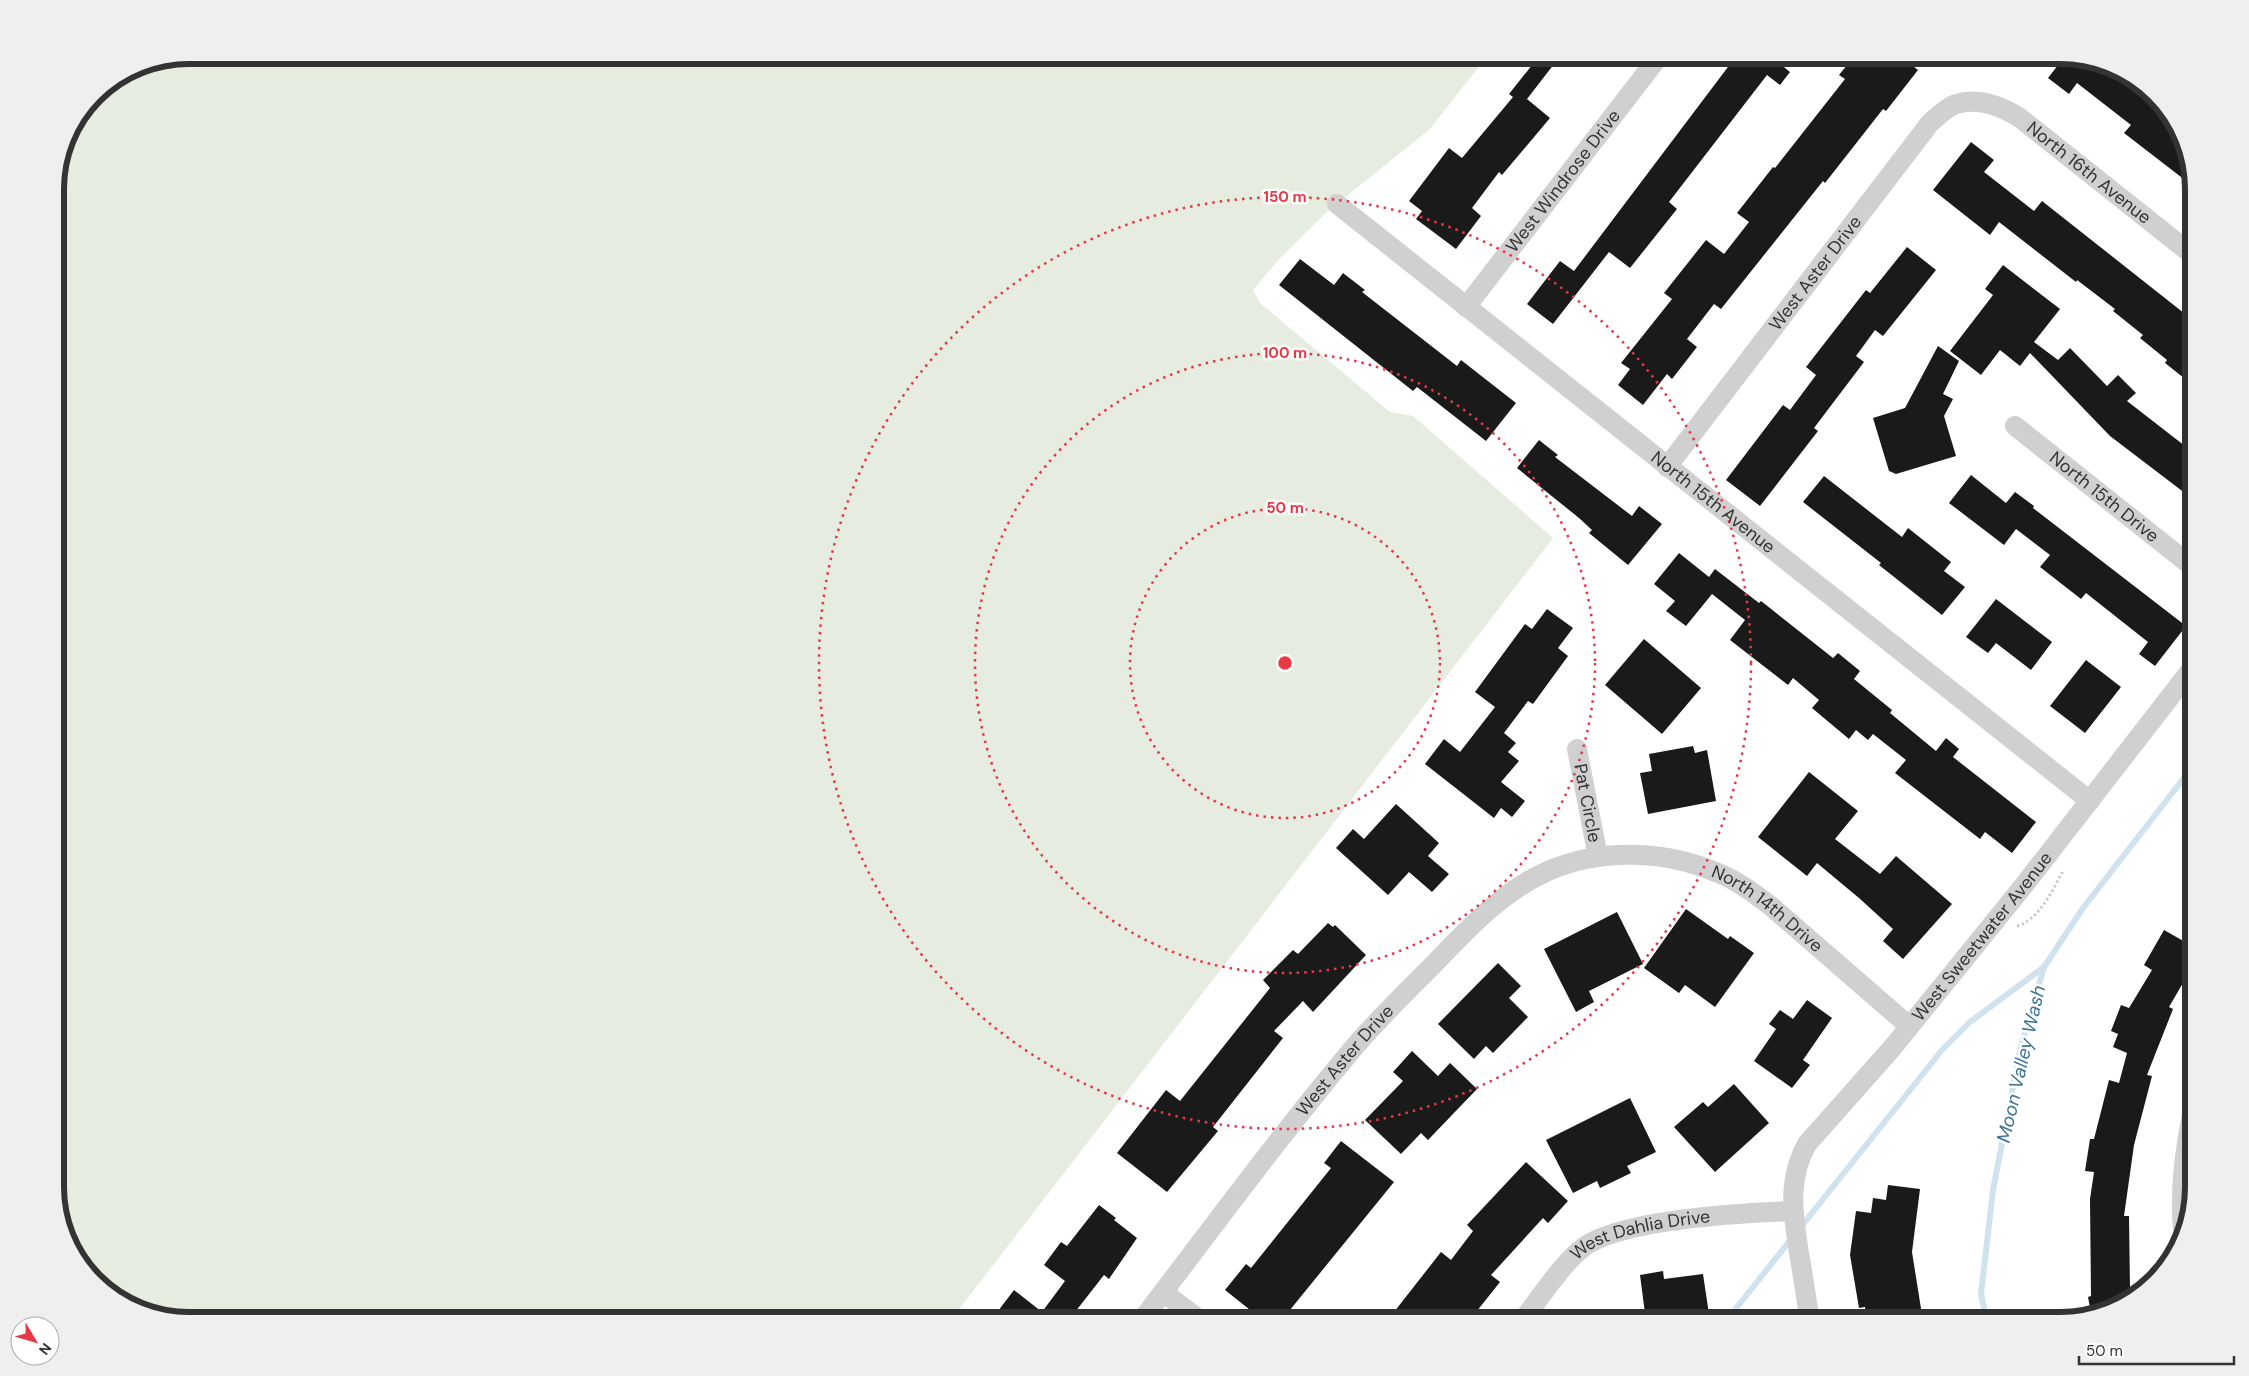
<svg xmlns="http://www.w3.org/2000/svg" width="2249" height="1376" viewBox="0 0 2249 1376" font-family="'DM Sans',sans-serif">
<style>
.green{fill:#e6ecdf}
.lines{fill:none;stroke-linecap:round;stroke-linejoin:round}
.stream{stroke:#cfe2ee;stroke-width:6}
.building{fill:#1a1a1a}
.path{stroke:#cdcdcd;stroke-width:3;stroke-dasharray:2.5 2.5;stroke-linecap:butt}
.street{stroke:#d0d0d0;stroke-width:20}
.ring{fill:none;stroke:#e63946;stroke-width:2.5;stroke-dasharray:2.5 5}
.labels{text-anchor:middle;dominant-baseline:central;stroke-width:5;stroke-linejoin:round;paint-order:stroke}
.street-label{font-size:18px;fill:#333;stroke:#fff}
.water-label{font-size:19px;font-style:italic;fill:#3f7597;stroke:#fff}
.rim{fill:none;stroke:#333;stroke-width:6}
.centre{fill:#e63946;stroke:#fff;stroke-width:2.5}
.ring-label{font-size:15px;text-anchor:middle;font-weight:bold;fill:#e63946;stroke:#fff;stroke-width:5;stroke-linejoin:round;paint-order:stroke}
</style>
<rect width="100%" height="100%" fill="#fff"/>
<path class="green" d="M189,55h1299l-58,74 -102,82 -48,47 -27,32 7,13 130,109 23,4 140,122 -603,783h-761l-67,-18 -49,-49 -18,-58v-1016l10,-43 29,-43 44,-29z"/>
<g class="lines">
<path class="stream" d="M1800,1228l142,-178 28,-28 74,-55
M1726,1321l66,-83
M1987,1321l-6,-27 12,-104 27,-139 24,-84 39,-59 111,-143"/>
</g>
<path class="building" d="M1540,55h21l-34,44 23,19 -48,57 -3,-3 -27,36 9,8 -25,33 -40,-30 6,-8 -13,-10 40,-53 13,10 51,-61 -4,-3z
M1737,55h32l21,17 -10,13 -13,-10 -98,127 8,7 -47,59 -21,-16 -56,72 -26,-20 33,-43 14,10z
M1855,55h44l19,15 -32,41 -3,-2 -58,74 -2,-2 -102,128 -7,-5 -27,35 10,8 -25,32 -5,-5 -24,31 -25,-20 12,-16 -9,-6 51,-64 -8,-6 42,-53 18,14 25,-32 -12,-9 36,-46 2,1 70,-89 -6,-4z
M2065,56l48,13 18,14 -3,4 49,38 17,55v7l-70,-54 7,-8 -54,-42 -8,11 -21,-16z
M1971,142l23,18 -10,12 50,39 8,-10 152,120v65l-29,-23 2,-3 -27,-22 3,-3 -30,-24 2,-2 -38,-29 -1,2 -77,-60 -9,13 -57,-45z
M1907,247l29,23 -53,66 -8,-6 -19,26 8,6 -50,66 4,3 -58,75 -34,-26 57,-75 7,5 26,-35 -10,-8 60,-77 4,3z
M1300,259l34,26 9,-12 22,17 -3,2 95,74 4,-6 55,43 -30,38 -69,-54 -4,4 -134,-106z
M2003,265l57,44 -26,33 24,18 12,-12 37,38 11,-11 18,18 -9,8 67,52v47l-84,-64 -80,-83 -10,13 -20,-16 -19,25 -31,-24 43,-56 -8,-6z
M1938,346l21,15 -16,33 10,5 -9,17 12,40 -60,18 -7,-3 -16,-53 32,-10z
M1539,440l19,15 -3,2 77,59 7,-10 23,18 -34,41 -39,-32 3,-3 -13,-12 -62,-50z
M1971,475l35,28 9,-11 19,14 -1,2 153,118 -31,40 -16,-12 9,-12 -62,-49 -5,6 -41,-32 10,-12 -34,-26 -12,16 -55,-42z
M1824,476l78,61 6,-9 43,34 -7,9 21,16 -23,28 -63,-50 2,-2 -78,-61z
M1679,553l30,24 6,-8 44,34 2,-2 72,57 5,-5 22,18 -6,8 38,31 -2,3 46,38 10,-13 13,11 -6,8 83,65 -24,31 -27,-21 -5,7 -85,-66 11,-13 -33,-26 -5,6 -12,-10 -7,9 -37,-31 7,-8 -26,-22 -5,7 -58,-45 15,-20 -33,-26 -26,32 -20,-15 9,-10 -21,-17z
M1996,599l56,43 -21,28 -35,-27 -8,10 -22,-16z
M1547,609l26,19 -15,20 10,8 -35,48 -5,-3 -24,32 12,10 -8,9 11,9 -18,21 24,19 -13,16 -11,-9 -7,10 -69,-54 19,-25 16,13 35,-45 -20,-15 50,-68 7,5z
M1644,639l57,49 -39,46 -57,-49z
M2086,660l35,27 -36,46 -35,-27z
M1693,746l2,7 12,-3 9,51 -68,13 -8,-41 12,-2 -3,-17z
M1809,772l49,39 -23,28 45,35 16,-18 56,48 -49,55 -20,-18 10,-12 -34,-31 -42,-35 -10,13 -49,-39z
M1396,804l43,39 -11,13 21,18 -17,18 -23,-20 -21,23 -52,-47 17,-19 11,10z
M1686,909l42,30 2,-3 24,17 -39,54 -30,-22 -6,8 -35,-25z
M1617,912l26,52 -54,27 5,11 -18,10 -32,-63z
M1328,923l5,4 2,-2 31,30 -53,57 -10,-11 -29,30 9,7 -70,89 5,4 -51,61 -50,-39 49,-63 14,11 90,-113 -7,-8 30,-30 5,4z
M2164,930l30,17v17l-25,43 4,2 -26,66 5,1 -18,69 -10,71h5l1,72 4,-1 2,8 -9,8 -36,10 -3,-16 3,-1 -1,-97 4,-27 -9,-1 5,-32h4l15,-59 10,3 8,-30 -14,-6 5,-13 -7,-3 10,-26 8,3 23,-38 -8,-5z
M1498,963l23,23 -12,12 19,19 -35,36 -7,-7 -12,13 -36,-35z
M1807,1000l25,18 -29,42 7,5 -18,23 -38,-27 22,-32 -7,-5 11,-14 13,9z
M1412,1051l26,25 12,-13 27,26 -49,51 -7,-7 -20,21 -36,-34 38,-39 -10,-9z
M1734,1084l35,39 -54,49 -41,-45 29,-25 5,5z
M1630,1098l26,54 -29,14 4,7 -31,15 -3,-7 -24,12 -27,-53z
M1341,1141l53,41 -113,139h-17l-39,-31 21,-26 5,4 80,-100 -7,-5z
M1526,1162l42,39 -20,22 -5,-5 -52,57 9,7 -31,39h-82l54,-69 10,8 22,-29 -6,-6z
M1888,1185l32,4 -8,63 11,69h-56l-2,-14 -6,1 -9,-53 6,-44 15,2 2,-15 13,2z
M1099,1205l17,13 -2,2 23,18 -28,41 -5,-4 -36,46h-65l-8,-6 19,-25 28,22 23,-31 -21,-16 17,-23 6,4z
M1663,1271l1,8 39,-5 7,47h-64l-6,-46z"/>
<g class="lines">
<path class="path" d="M2183,717l11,-13
M2017,926c22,-6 35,-35 46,-55"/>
<g class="street">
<path id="s1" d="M1337,204l753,597"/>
<path id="s2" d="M1466,307l194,-252"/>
<path id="s3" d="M2015,426l179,142"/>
<path id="s4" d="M1667,467l263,-344c7,-6 17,-16 26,-19 23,-7 45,2 64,14l174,138"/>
<path id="s5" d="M1577,749l21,108"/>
<path d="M2183,1230c-4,-42 2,-83 11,-124"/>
<path d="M1163,1292l38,29"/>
<path id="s6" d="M1141,1321c69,-90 137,-183 210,-270 25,-30 54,-58 82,-86 34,-35 69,-74 115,-94 53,-23 117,-21 170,2 20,8 37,21 54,34l137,119"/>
<path id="s7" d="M1522,1321c18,-23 37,-53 58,-71 35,-31 164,-37 212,-39"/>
<path id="s8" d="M1810,1321c-4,-23 -7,-46 -11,-68 -6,-39 -12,-73 8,-109l86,-97 132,-163 169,-218"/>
</g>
</g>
<g class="ring">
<circle cx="1285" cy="663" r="155"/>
<circle cx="1285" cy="663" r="310"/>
<circle cx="1285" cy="663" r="466"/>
</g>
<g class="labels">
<g class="street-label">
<text stroke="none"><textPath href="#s4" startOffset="621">North 16th Avenue</textPath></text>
<text stroke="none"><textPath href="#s2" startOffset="159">West Windrose Drive</textPath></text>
<text stroke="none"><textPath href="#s4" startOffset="244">West Aster Drive</textPath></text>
<text stroke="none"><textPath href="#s3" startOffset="114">North 15th Drive</textPath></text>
<text stroke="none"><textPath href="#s1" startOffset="480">North 15th Avenue</textPath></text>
<text stroke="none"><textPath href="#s5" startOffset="55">Pat Circle</textPath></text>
<text stroke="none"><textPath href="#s6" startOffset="846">North 14th Drive</textPath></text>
<text stroke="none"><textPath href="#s8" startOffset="452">West Sweetwater Avenue</textPath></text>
<text stroke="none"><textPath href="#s6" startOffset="331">West Aster Drive</textPath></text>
<text stroke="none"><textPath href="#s7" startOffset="155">West Dahlia Drive</textPath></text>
</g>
<g class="water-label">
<text transform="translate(2021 1064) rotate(-77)">Moon Valley Wash</text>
</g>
</g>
<path d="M0 0H2249V1376H0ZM189 64H2060A125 125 0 0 1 2185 189V1187A125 125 0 0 1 2060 1312H189A125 125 0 0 1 64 1187V189A125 125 0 0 1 189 64Z" fill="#efefef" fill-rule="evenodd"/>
<path class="rim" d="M189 64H2060A125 125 0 0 1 2185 189V1187A125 125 0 0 1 2060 1312H189A125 125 0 0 1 64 1187V189A125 125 0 0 1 189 64Z"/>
<circle cx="1285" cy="663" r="8" class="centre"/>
<g class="ring-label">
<text x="1285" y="202">150 m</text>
<text x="1285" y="358">100 m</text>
<text x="1285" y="513">50 m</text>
</g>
<g transform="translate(35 1341) rotate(128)"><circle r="24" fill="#ffffff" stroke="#adadad"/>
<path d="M0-4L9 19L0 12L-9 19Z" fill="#e63946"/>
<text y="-8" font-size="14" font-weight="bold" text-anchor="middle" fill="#333333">N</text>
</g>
<path d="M2079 1356v8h155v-8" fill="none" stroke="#333333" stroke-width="2.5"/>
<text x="2086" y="1356" font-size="15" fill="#333333" stroke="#ffffff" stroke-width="4" paint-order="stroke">50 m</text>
</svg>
